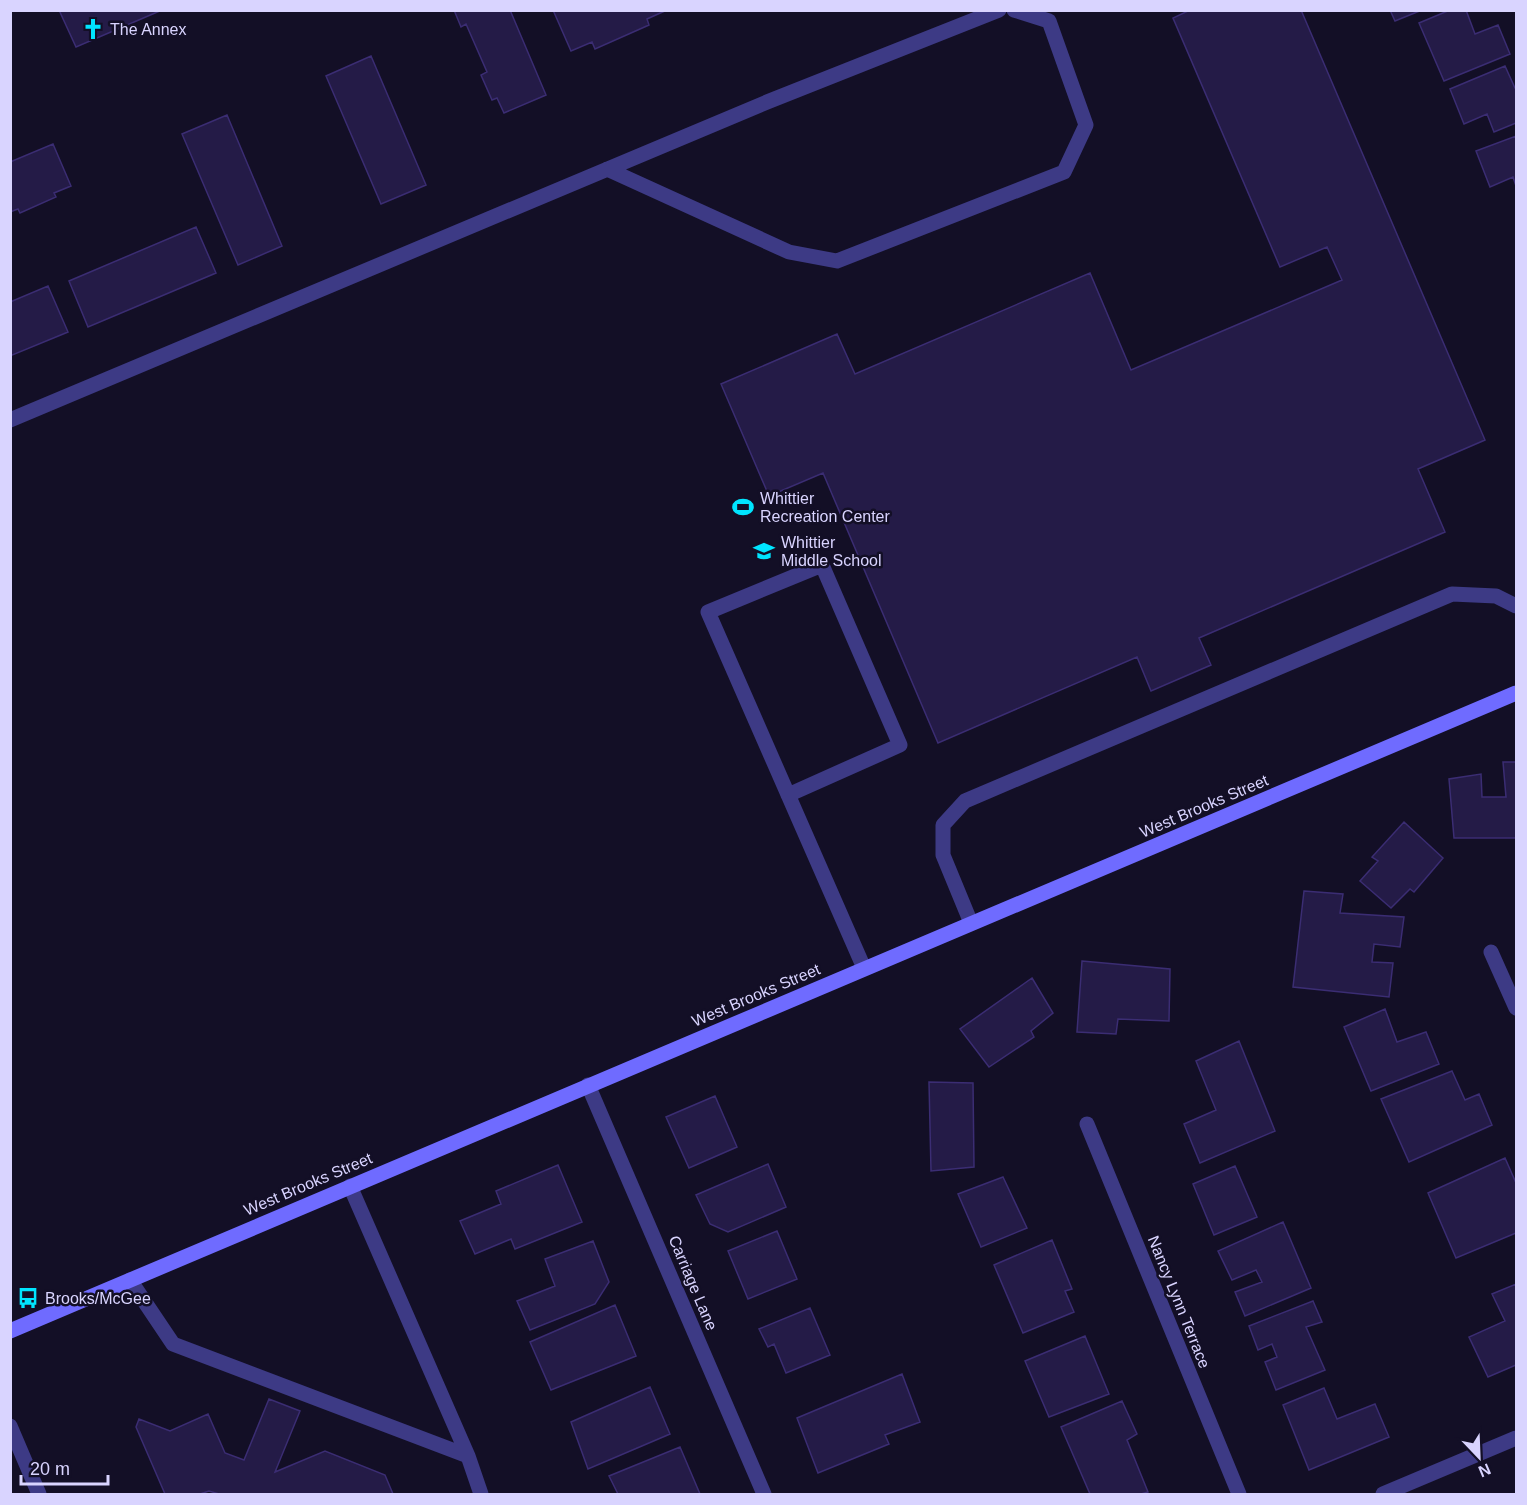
<svg xmlns="http://www.w3.org/2000/svg" width="1527" height="1505" viewBox="0 0 1527 1505" font-family="Arial,sans-serif">
<style>
.building{fill:#241b47;stroke:#3b2d73;stroke-width:1.5}
.lines{fill:none;stroke-linecap:round;stroke-linejoin:round}
.lane{stroke:#3d3a85;stroke-width:15}
.street{stroke:#3d3a85;stroke-width:15}
.secondary{stroke:#6f6bff;stroke-width:15}
.labels{text-anchor:middle;dominant-baseline:central;stroke-width:5;stroke-linejoin:round;paint-order:stroke}
.poi-label{font-size:16px;fill:#d9d4ff;stroke:#130f26;text-anchor:start}
.street-label{font-size:16px;fill:#d9d4ff;stroke:#130f26}
</style>
<rect width="100%" height="100%" fill="#130f26"/>
<path class="building" d="M59,10h103l-86,37z
M454,10h56l36,85 -42,18 -7,-15 -5,2 -11,-25 6,-3 -21,-48 -5,3z
M553,10h114l-20,9 2,6 -54,24 -3,-7 -21,9z
M1190,10h111l184,430 -67,29 27,63 -246,106 12,27 -60,26 -14,-34 -199,86 -115,-270 -54,23 -48,-112 116,-50 18,40 235,-101 41,97 211,-90 -15,-33 -47,20 -107,-249z
M1390,10h32l-27,11z
M1450,10h16l9,24 23,-9 12,29 -66,27 -25,-58z
M371,56l55,129 -45,19 -55,-128z
M1505,66l10,22h1v35l-22,9 -7,-18 -23,10 -14,-35z
M227,115l55,131 -44,19 -56,-131z
M1516,136v50l-3,-9 -23,10 -14,-36z
M53,144l18,42 -17,7 2,4 -36,16 -2,-4 -8,3v-50z
M196,227l20,46 -128,54 -19,-46z
M48,286l20,46 -58,24v-54z
M1503,762h13v76h-62l-5,-59 32,-5 1,23h24z
M1404,822l39,36 -29,34 -4,-3 -19,19 -31,-27 18,-20 -6,-4z
M1304,891l39,3 -3,19 64,4 -4,30 -26,-3 -2,18 21,1 -4,34 -96,-10z
M1082,961l88,8 -1,52 -51,-2 -2,15 -39,-2z
M1032,978l21,35 -22,18 3,6 -45,30 -29,-38z
M1385,1009l12,33 29,-10 13,32 -68,27 -27,-64z
M1239,1041l36,90 -75,32 -16,-39 32,-14 -20,-49z
M1452,1071l13,29 14,-6 13,31 -83,37 -28,-63z
M929,1082l44,1 1,84 -43,4z
M715,1096l22,51 -48,21 -23,-51z
M1505,1158l11,25v50l-60,25 -28,-65z
M768,1164l18,43 -58,25 -18,-8 -14,-29z
M558,1165l24,57 -67,27 -4,-10 -36,15 -15,-33 41,-17 -5,-13z
M1235,1166l22,51 -43,18 -21,-51z
M1003,1177l24,51 -46,19 -23,-53z
M1283,1222l28,66 -66,28 -10,-24 27,-10 -6,-12 -24,10 -14,-29z
M777,1231l20,48 -49,20 -20,-48z
M1052,1240l20,49 -7,2 9,21 -51,21 -29,-68z
M593,1241l16,41 -14,22 -65,26 -13,-29 38,-15 -10,-27z
M1516,1284v81l-28,12 -19,-40 36,-16 -13,-27z
M1313,1301l9,21 -16,5 19,43 -49,20 -11,-28 12,-5 -5,-13 -14,6 -9,-24z
M615,1305l21,51 -85,34 -21,-48z
M810,1308l20,47 -44,18 -12,-29 -6,3 -9,-18z
M1085,1336l24,58 -60,23 -24,-56z
M902,1374l18,48 -35,13 4,9 -71,29 -21,-55z
M650,1387l20,47 -82,35 -17,-47z
M1324,1388l13,31 38,-15 14,33 -80,33 -26,-65z
M269,1399l31,12 -25,61 50,-21 60,24 8,19h-174l-10,-3 -9,3h-35l-29,-67 3,-8 31,12 38,-17 17,39 19,7z
M1122,1401l15,33 -10,6 21,52 -7,2h-51l-29,-67z
M680,1447l20,47h-82l-9,-18z"/>
<g class="lines">
<path class="lane" d="M607,169l182,83 48,9 227,-89 22,-47 -37,-104 -35,-11
M10,420l757,-318 232,-92
M788,795l112,-50 -78,-180 -114,47 156,356
M971,923l-28,-68v-30l22,-24 487,-207 44,2 20,10
M130,1280l43,64 295,112 -118,-270
M468,1456l13,38"/>
<path class="street" d="M1491,952l25,56
M588,1085l176,409
M1087,1124l152,370
M10,1426l29,68
M1383,1494l133,-56"/>
<path class="secondary" d="M10,1331l1506,-638"/>
</g>
<defs>
<symbol id="church-bare" viewBox="-9 -9 18 18"><path d="M-1.2-6h2.4v3.5h3.3v2.4h-3.3V6h-2.4V-.1h-3.3v-2.4h3.3Z" fill="#00e5ff" stroke="#130f26" stroke-width="2.5" paint-order="stroke"/></symbol>
<symbol id="stadium-bare" viewBox="-9 -9 18 18"><path d="M0-5a6.5 5 0 1 0 0 10a6.5 5 0 1 0 0-10ZM-3.5-1.8h7v3.6h-7Z" fill="#00e5ff" stroke="#130f26" stroke-width="2.5" paint-order="stroke"/></symbol>
<symbol id="school-bare" viewBox="-9 -9 18 18"><path d="M0-5L7-2L0 1L-7-2ZM-4 1L0 2.5L4 1V4Q0 6-4 4Z" fill="#00e5ff" stroke="#130f26" stroke-width="2.5" paint-order="stroke"/></symbol>
<symbol id="bus-bare" viewBox="-9 -9 18 18"><path d="M-5-6H5V4H4V6H2V4H-2V6H-4V4H-5ZM-3.5-4V0h7V-4ZM-3.5 1.2v1.5H-2V1.2ZM2 1.2v1.5H3.5V1.2Z" fill="#00e5ff" stroke="#130f26" stroke-width="2.5" paint-order="stroke"/></symbol>
</defs>
<g fill-rule="evenodd">
<use href="#church-bare" x="78" y="14" width="30" height="30"/>
<use href="#stadium-bare" x="728" y="492" width="30" height="30"/>
<use href="#school-bare" x="749" y="536" width="30" height="30"/>
<use href="#bus-bare" x="13" y="1283" width="30" height="30"/>
</g>
<g class="labels">
<g class="poi-label">
<text x="110" y="29">The Annex</text>
<text x="760" y="498">Whittier<tspan x="760" dy="18">Recreation Center</tspan></text>
<text x="781" y="542">Whittier<tspan x="781" dy="18">Middle School</tspan></text>
<text x="45" y="1298">Brooks/McGee</text>
</g>
<g class="street-label">
<text transform="translate(1204 806) rotate(-23)">West Brooks Street</text>
<text transform="translate(756 995) rotate(-23)">West Brooks Street</text>
<text transform="translate(308 1184) rotate(-23)">West Brooks Street</text>
<text transform="translate(693 1283) rotate(67)">Carriage Lane</text>
<text transform="translate(1179 1302) rotate(68)">Nancy Lynn Terrace</text>
</g>
</g>
<rect width="1527" height="1505" fill="none" stroke="#d9d4ff" stroke-width="24"/>
<g transform="translate(1479 1457) rotate(157)" stroke="#130f26" stroke-width="4.5" paint-order="stroke">
<path d="M0-4.5L10 22L0 15L-10 22Z" fill="#d9d4ff"/>
<text y="-9" font-size="16" font-weight="bold" text-anchor="middle" fill="#d9d4ff">N</text>
</g>
<path d="M21 1475v9h87v-9" fill="none" stroke="#d9d4ff" stroke-width="3"/>
<text x="30" y="1475" font-size="18" fill="#d9d4ff" stroke="#130f26" stroke-width="4.5" paint-order="stroke">20 m</text>
</svg>
